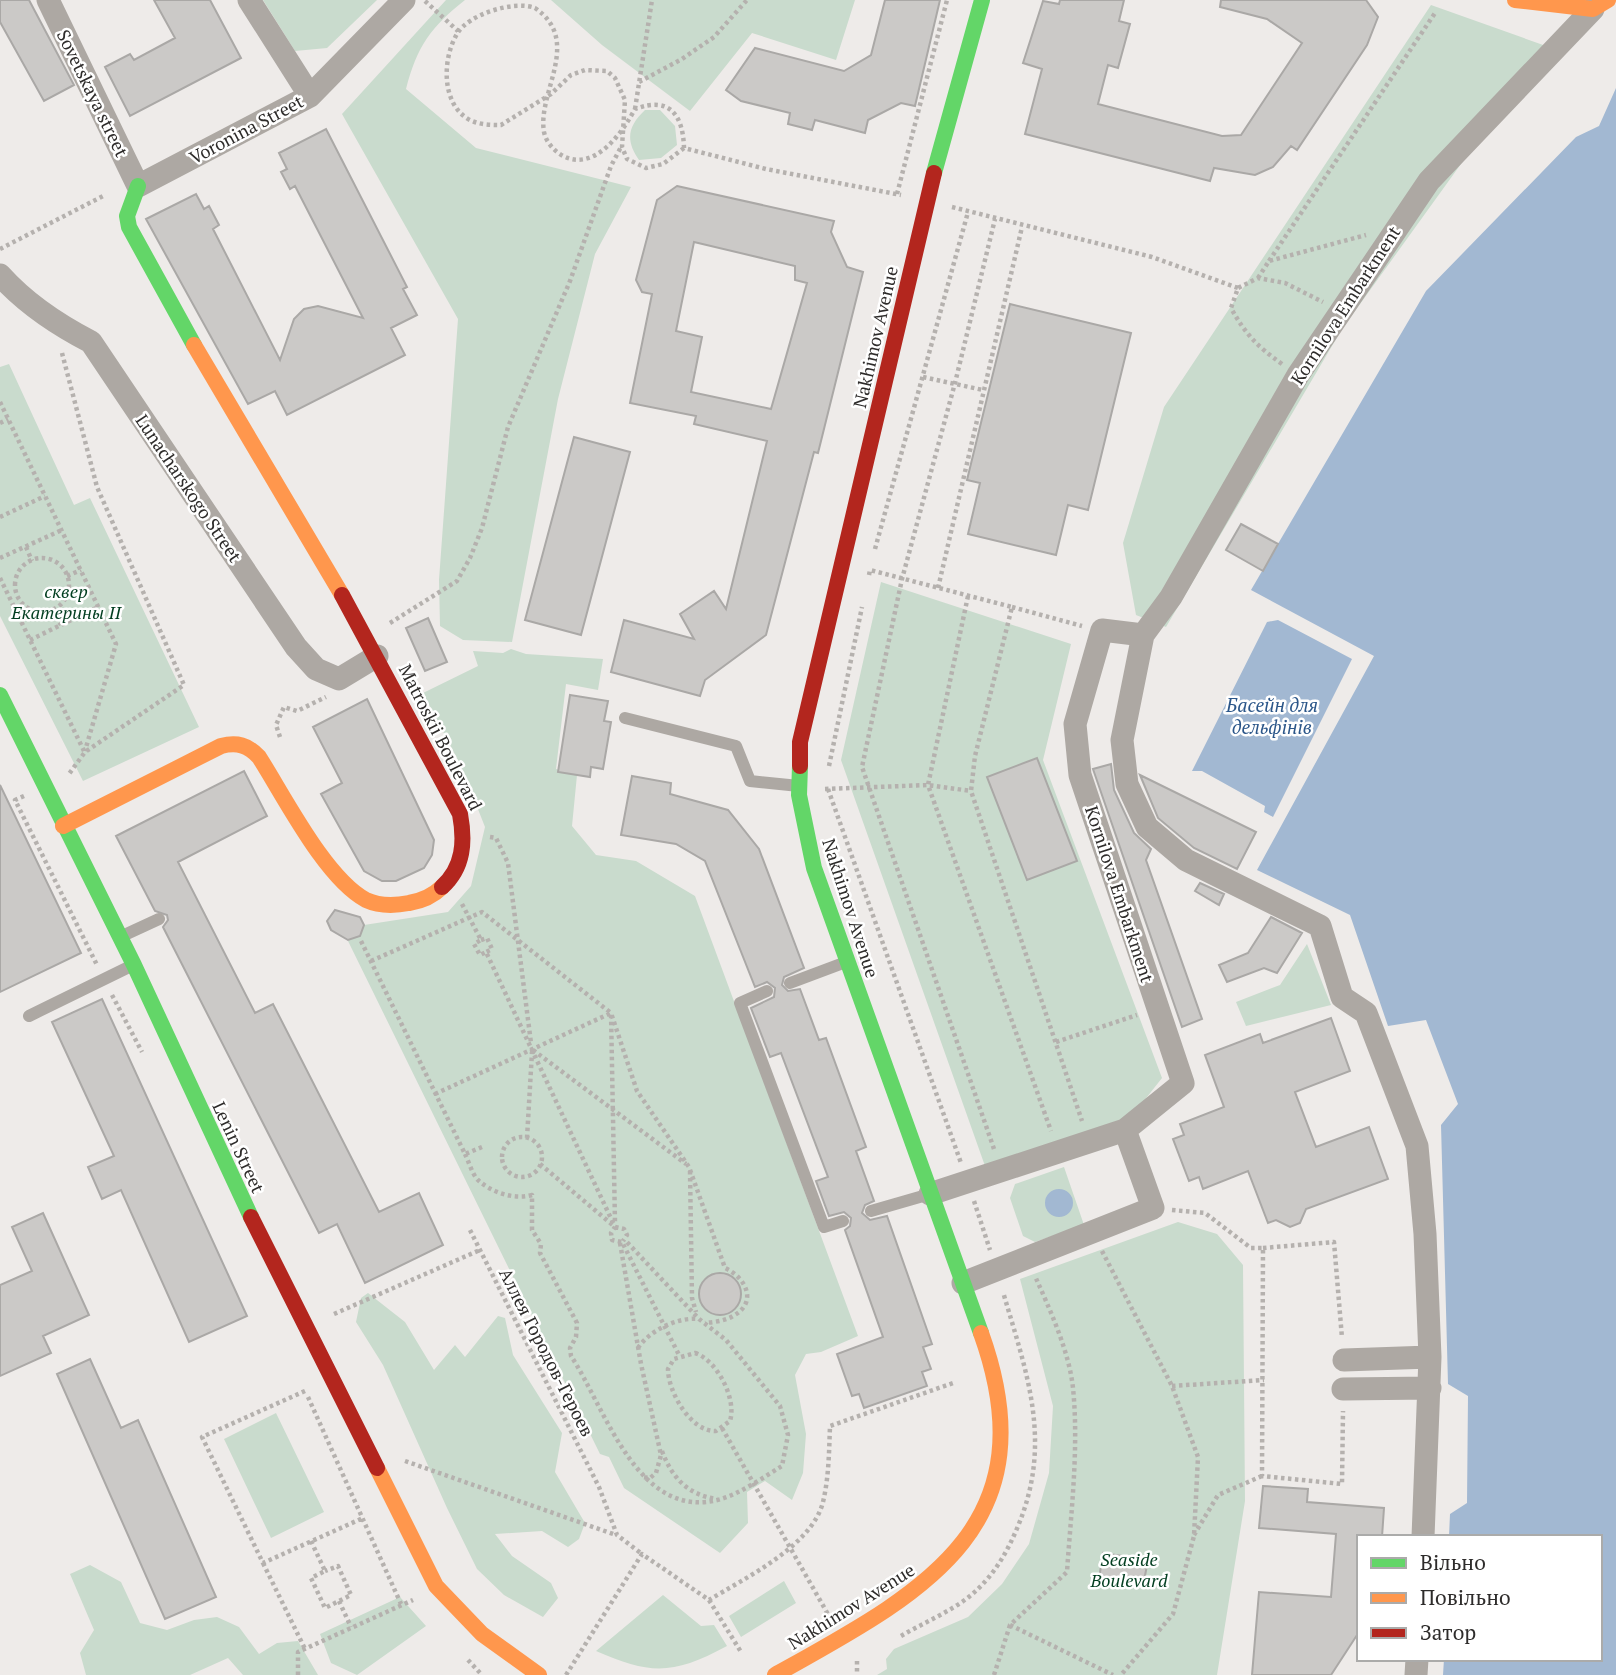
<svg xmlns="http://www.w3.org/2000/svg" width="1616" height="1675" viewBox="0 0 1616 1675" font-family="'PT Serif',serif">
<style>
.green{fill:#c9dbcd}
.water{fill:#a2b8d2}
.building{fill:#cbc9c7;stroke:#aaa8a6;stroke-width:2;fill-rule:evenodd}
.lines{fill:none;stroke-linecap:round;stroke-linejoin:round}
.path{stroke:#b5b1ae;stroke-width:4.5;stroke-dasharray:3.5 3.5;stroke-linecap:butt}
.lane{stroke:#ada8a3;stroke-width:12}
.street{stroke:#ada8a3;stroke-width:23}
.fast{stroke:#63d668;stroke-width:16}
.slow{stroke:#ff974d;stroke-width:16}
.jam{stroke:#b3261e;stroke-width:16}
.labels{text-anchor:middle;dominant-baseline:central;stroke-width:5;stroke-linejoin:round;paint-order:stroke}
.street-label{font-size:18px;fill:#2e2c2b;stroke:#fff}
.park-label{font-size:18px;font-style:italic;fill:#023e20;stroke:#fff}
.water-label{font-size:19px;font-style:italic;fill:#2b5689;stroke:#fff}
</style>
<rect width="100%" height="100%" fill="#eeebe9"/>
<path class="green" d="M263,0h114l-50,48 -32,3z
M446,0h19c-34,27 -48,46 -59,89l70,59 155,39 -36,67 -37,145 -46,243 -49,-2 -23,-14 -1,-46 19,-261 -116,-205z
M551,0h304l-19,60 -84,-27 -62,78 -88,-66z
M1431,5l115,41 -204,283 -176,298 -30,-12 -13,-72 41,-136z
M645,110h15l15,16 2,19 -16,13 -22,2c-14,-20 -11,-34 6,-50z
M9,364l65,141 16,-7 109,229 -116,54 -83,-165v-249z
M881,582l190,62 -28,116 119,318 -30,38 -147,50 -144,-406z
M511,649l15,5 77,5 -5,31 -32,-6 -10,85 21,6 -5,51 24,29 40,6 59,35 163,440 -37,16 -15,2 -11,21 11,59 -3,39 -11,27 -27,-19 -18,11 1,31 -28,30 -96,-65 -15,-31 -9,-3 -252,-513 16,-16 84,-13 23,-26 14,-59 -24,-61 -38,-73 55,-27 -5,-15 30,2z
M1307,944l24,61 -85,21 -10,-24 44,-17z
M1064,1167l20,58 -49,17 -12,-6 -13,-38 5,-14z
M1178,1222l39,12 26,31 2,236 -28,174h-340l10,-6 -1,-10 8,-10 74,-32 34,-33 27,-40 20,-71 4,-67 -33,-127z
M368,1293l37,29 29,48 21,-25 10,12 33,-41 7,2 8,37 49,78 -7,39 30,51 -6,16 -11,8 -26,-16 -47,3 17,22 39,27 7,15 -15,19 -39,-22 -27,-26 -30,-61 -64,-143 -27,-43 5,-24z
M276,1413l48,99 -53,26 -47,-99z
M90,1565l31,17 19,41 27,7 27,-10 23,-3 22,10 20,27 18,-11 21,-2 20,34h-75l-15,-17 -38,17h-104l-6,-22 14,-23 -24,-56z
M784,1581l12,22 -55,34 -12,-21z
M663,1595l38,31 13,-1 13,21c-54,29 -76,29 -131,5z
M400,1597l26,29 -69,49 -26,-12 -11,-29z"/>
<path class="water" d="M1616,88v1587h-173l1,-16h156v-122h-151l1,-23 17,-11 1,-107 -20,-12 -7,-259 17,-21 -32,-84 -38,6 -38,-111 -93,-45 117,-214 -123,-66 175,-299 150,-154 23,-11z
M1278,620l74,39 -79,158 -9,-5 1,-6 -63,-35h-10l75,-149z
M1045 1203a14 14 0 1 1 28 0a14 14 0 1 1-28 0Z"/>
<path class="building" d="M0,0h29l45,85 -30,16 -44,-79z
M154,0h56l31,58 -111,58 -25,-49 25,-13 4,6 41,-22z
M885,0h55l-25,106 -14,-3 -33,17 -3,13 -50,-13 -3,10 -24,-6 2,-11 -49,-12 -15,-11 29,-42 89,23 27,-16z
M1060,0h64l-5,21 11,3 -12,44 -10,-3 -10,39 124,32 19,-1 61,-92 -35,-24 -47,-12 1,-7h145l12,17 -11,28 -70,105 -6,-4 -18,21 -18,8 -41,-7 -4,13 -185,-47 17,-65 -19,-6 20,-62 16,3z
M326,129l81,158 -4,2 14,26 -26,13 14,27 -118,60 -12,-24 -27,13 -102,-185 50,-25 8,15 5,-3 10,19 -6,4 67,131 14,-41 10,-10 14,-3 45,12 -68,-132 -5,3 -9,-17 6,-3 -8,-16z
M677,186l157,35 -3,11 16,35 16,5 -45,181 -4,-1 -48,183 -61,45 -5,16 -89,-24 13,-52 70,19 -14,-25 34,-23 12,18 41,-168 -73,-17 2,-8 -66,-13 22,-109 -10,-2 -6,-12 21,-80zM694,242l101,24v14l12,3 -36,126 -80,-17 11,-55 -26,-6z
M1010,304l121,29 -43,177 -20,-5 -12,50 -88,-21 12,-51 -13,-3z
M574,437l56,15 -49,183 -56,-15z
M1241,524l37,20 -15,27 -37,-21z
M428,618l19,44 -22,9 -19,-43z
M570,695l38,6 -4,20 7,1 -8,47 -12,-2 -1,10 -32,-5z
M367,699l67,141 -2,15 -8,13 -28,13h-14l-18,-10 -43,-77 21,-11 -29,-56z
M1037,758l40,103 -50,19 -40,-103z
M1111,764l3,26 20,43 17,16 -5,11 56,159 -20,8 -88,-255 -1,-3z
M244,771l23,45 -89,46 77,151 18,-9 106,208 40,-19 24,52 -78,38 -28,-59 -18,9 -156,-306 5,-7 -1,-5 -12,-4 -39,-75z
M1140,775l116,57 -19,37 -43,-21 -36,-30z
M632,776l39,7 -1,11 58,16 31,39 45,119 -20,9 -2,8 6,6 12,-2 19,51 7,-2 40,109 -10,4 18,50 -9,4 -3,8 8,7 17,-4 45,128 -9,3 8,22 -9,3 5,14 -63,22 -5,-14 -7,2 -15,-42 46,-17 -38,-107 5,-4 1,-8 -7,-6 -15,4 -13,-35 12,-4 -47,-124 -11,4 -19,-49 23,-11 1,-9 -8,-6 -12,5 -50,-126 -29,-17 -55,-9z
M0,785l81,168 -81,39z
M1200,883l24,11 -5,11 -24,-14z
M335,910l25,7 4,8 -4,11 -12,4 -17,-10 -4,-9z
M1271,917l31,16 -25,40 -13,-5 -37,14 -8,-17 29,-12z
M102,999l145,317 -58,26 -68,-152 -19,9 -14,-32 26,-11 -62,-134z
M1331,1018l19,53 -55,21 21,55 53,-20 19,52 -82,30 -6,14 -10,4 -14,-7 -8,3 -20,-52 -45,18 -4,-12 -10,4 -16,-42 11,-4 -4,-11 44,-17 -19,-52 55,-21 3,9z
M43,1213l46,102 -46,21 8,17 -51,23v-91l32,-14 -20,-44z
M699 1294a21 21 0 1 1 42 0a21 21 0 1 1-42 0Z
M90,1359l31,69 17,-8 78,177 -51,22 -108,-245z
M1263,1486l45,3 -1,13 77,6 -2,29h-23v95l-28,43h-79l7,-83 72,5 5,-63 -77,-6z
M1103,1553l45,7 -5,26 -44,-7z"/>
<g class="lines">
<path class="path" d="M425,1l33,30
M639,82l43,-23 32,-22 33,-37
M635,109l17,-109
M684,148l-21,16 -17,4 -19,-9 -5,-12 3,-47 -10,-22 -8,-7 -22,-1 -14,5 -20,19 -50,31c-10,0 -21,0 -31,-5 -29,-15 -28,-61 -13,-86 11,-20 58,-34 78,-26 48,33 2,84 9,124 2,10 10,19 19,24 32,16 59,-23 72,-47 34,-13 48,5 49,39l82,21 135,26
M897,194l50,-194
M952,207l200,50 86,31
M0,249l105,-54
M1269,261l166,-248
M1258,278l11,-17 97,-26
M62,353l35,134 87,198 -99,67 -16,22
M1282,364c-25,-18 -36,-29 -51,-56l7,-20 20,-10 27,5 38,19
M923,377l60,13
M0,402l116,242 -31,107
M0,423l8,-4
M0,517l45,-21
M26,547l6,14
M875,549l93,-337
M0,558l62,-28
M15 585a27 27 0 1 1 54 0a27 27 0 1 1-54 0Z
M869,575l1,-5 142,37 -37,149 -4,35 111,330
M67,576l14,-6
M0,578l84,173
M938,588l84,-361
M968,596l-40,189 123,346
M1012,607l70,19
M53,610l8,15
M390,623l67,-42 13,-23 12,-30 26,-101 62,-146 41,-115 10,-19
M30,640l68,-33
M280,737l-4,-12 8,-18 13,4 29,-14
M829,766l33,-159
M825,789l103,-4 43,6
M828,789l133,374
M24,796l-9,4 82,165
M490,837l6,1 12,25 23,180
M462,904l19,36 -7,4 6,11 6,-3 129,275 -4,6 1,7 10,2 57,113
M481,940l6,-2 5,11 -6,3
M361,941l104,213 17,-7
M371,961l111,-49 129,101 4,210
M112,995l30,57
M1056,1042l81,-27
M533,1050l153,114
M435,1094l176,-81 26,78 52,76 36,101c20,9 34,34 8,48 -8,5 -19,6 -28,7
M502 1157a20 20 0 1 1 40 0a20 20 0 1 1-40 0Z
M527,1138l5,-86
M994,1149l-132,-382 40,-188 53,-196 40,-164
M465,1154c4,8 7,20 13,26 14,13 37,20 54,15v35l9,14 -1,9 37,70 -1,14 -6,11 1,8c35,53 67,167 150,143 20,-6 43,-22 61,-33l6,-31 -8,-29 -54,-66 -27,-21 -74,-79
M540,1164l75,63 9,2 3,6 -4,6
M690,1171l2,127 4,14
M974,1201l16,49
M1172,1210l33,3 46,35h12l-1,228 80,8 1,-73
M470,1230l129,257 18,48 25,19
M620,1243l21,121 20,91 -5,18 -6,5 -7,-1
M1263,1248l71,-6 8,96
M1102,1251l70,135 26,71 -4,79 -21,78 -52,61
M334,1314l146,-64
M638,1348c11,-17 39,-31 60,-29
M695,1353c22,7 42,46 35,68l-14,10c-25,1 -48,-39 -48,-62l6,-10z
M1172,1386l92,-6
M305,1391l-103,46 61,126 100,-45
M308,1397l93,207
M722,1428l107,188
M662,1451c10,27 26,44 55,48
M405,1461l211,74
M1194,1535l24,-40 44,-19
M311,1541l14,30 -14,7 14,30 26,-13 -13,-29 -13,5
M263,1563l42,86
M709,1600l32,52
M339,1601l12,26
M1010,1625l103,50
M901,1636c22,-13 49,-24 69,-40 23,-19 37,-43 48,-70 35,-84 9,-152 -15,-234
M468,1660l14,15
M857,1661v14
M298,1675v-23l115,-52
M566,1675l76,-121 67,46c36,-22 103,-54 114,-98 6,-25 6,-51 7,-76l126,-44
M994,1675l16,-50 57,-53c4,-60 12,-124 6,-184 -4,-37 -23,-78 -38,-112"/>
<path class="lane" d="M625,718l111,28 14,35 49,5
M120,937l39,-18
M790,983l56,-21
M767,991l-27,12 84,224 19,-6
M29,1016l104,-51
M871,1211l59,-17"/>
<path class="street" d="M48,0l90,186 172,-90 94,-96
M249,0l61,96
M0,275c26,29 56,49 91,67l205,305 20,22 23,10 38,-23
M1125,1130l58,-47 -103,-308 -5,-51 27,-94 41,5
M930,1194l195,-64 28,78 -190,75
M1344,1360l86,-3
M1343,1389l87,-1
M1423,1537l7,-180 -5,-123 -8,-88 -51,-133 -24,-16 -22,-71 -134,-66 -39,-33 -20,-43 -5,-44 21,-105 28,-38 127,-222 131,-194 164,-172
M1416,1675l1,-16"/>
<path class="fast" d="M934,173l48,-173
M138,186l-11,30 2,11 65,118
M0,695l134,270 117,252
M800,766l-1,29 15,73 167,465"/>
<path class="slow" d="M1515,0l78,9 15,-9
M194,345l148,250
M63,826l158,-80c16,-4 27,-1 38,11 25,39 66,121 107,143 13,6 28,6 43,3 12,-2 24,-7 33,-16
M377,1468l59,118 46,48 57,41
M775,1675c147,-82 276,-147 206,-342"/>
<path class="jam" d="M342,595l118,219c5,27 4,53 -18,73
M800,766v-24l134,-569
M251,1217l126,251"/>
</g>
<g class="labels">
<g class="street-label">
<text transform="translate(93 93) rotate(64)">Sovetskaya street</text>
<text transform="translate(246 129) rotate(-28)">Voronina Street</text>
<text transform="translate(1345 305) rotate(-57)">Kornilova Embarkment</text>
<text transform="translate(875 337) rotate(-77)">Nakhimov Avenue</text>
<text transform="translate(189 488) rotate(56)">Lunacharskogo Street</text>
<text transform="translate(441 737) rotate(63)">Matroskii Boulevard</text>
<text transform="translate(1120 894) rotate(72)">Kornilova Embarkment</text>
<text transform="translate(851 908) rotate(72)">Nakhimov Avenue</text>
<text transform="translate(239 1147) rotate(65)">Lenin Street</text>
<text transform="translate(547 1352) rotate(63)">Аллея Городов-Героев</text>
<text transform="translate(851 1606) rotate(-32)">Nakhimov Avenue</text>
</g>
<g class="park-label">
<text x="66" y="591">cквер<tspan x="66" dy="21">Екатерины II</tspan></text>
<text x="1129" y="1559">Seaside<tspan x="1129" dy="21">Boulevard</tspan></text>
</g>
<g class="water-label">
<text x="1272" y="704">Басейн для<tspan x="1272" dy="22">дельфiнiв</tspan></text>
</g>
</g>
<rect x="1357" y="1535" width="245" height="126" fill="#ffffff" stroke="#ababaa" stroke-width="2"/>
<rect x="1371" y="1558" width="35" height="10" fill="#63d668" stroke="#ababaa" stroke-width="2"/>
<text x="1420" y="1570" font-size="21" fill="#2e2c2b">Вільно</text>
<rect x="1371" y="1593" width="35" height="10" fill="#ff974d" stroke="#ababaa" stroke-width="2"/>
<text x="1420" y="1605" font-size="21" fill="#2e2c2b">Повільно</text>
<rect x="1371" y="1628" width="35" height="10" fill="#b3261e" stroke="#ababaa" stroke-width="2"/>
<text x="1420" y="1640" font-size="21" fill="#2e2c2b">Затор</text>
</svg>
